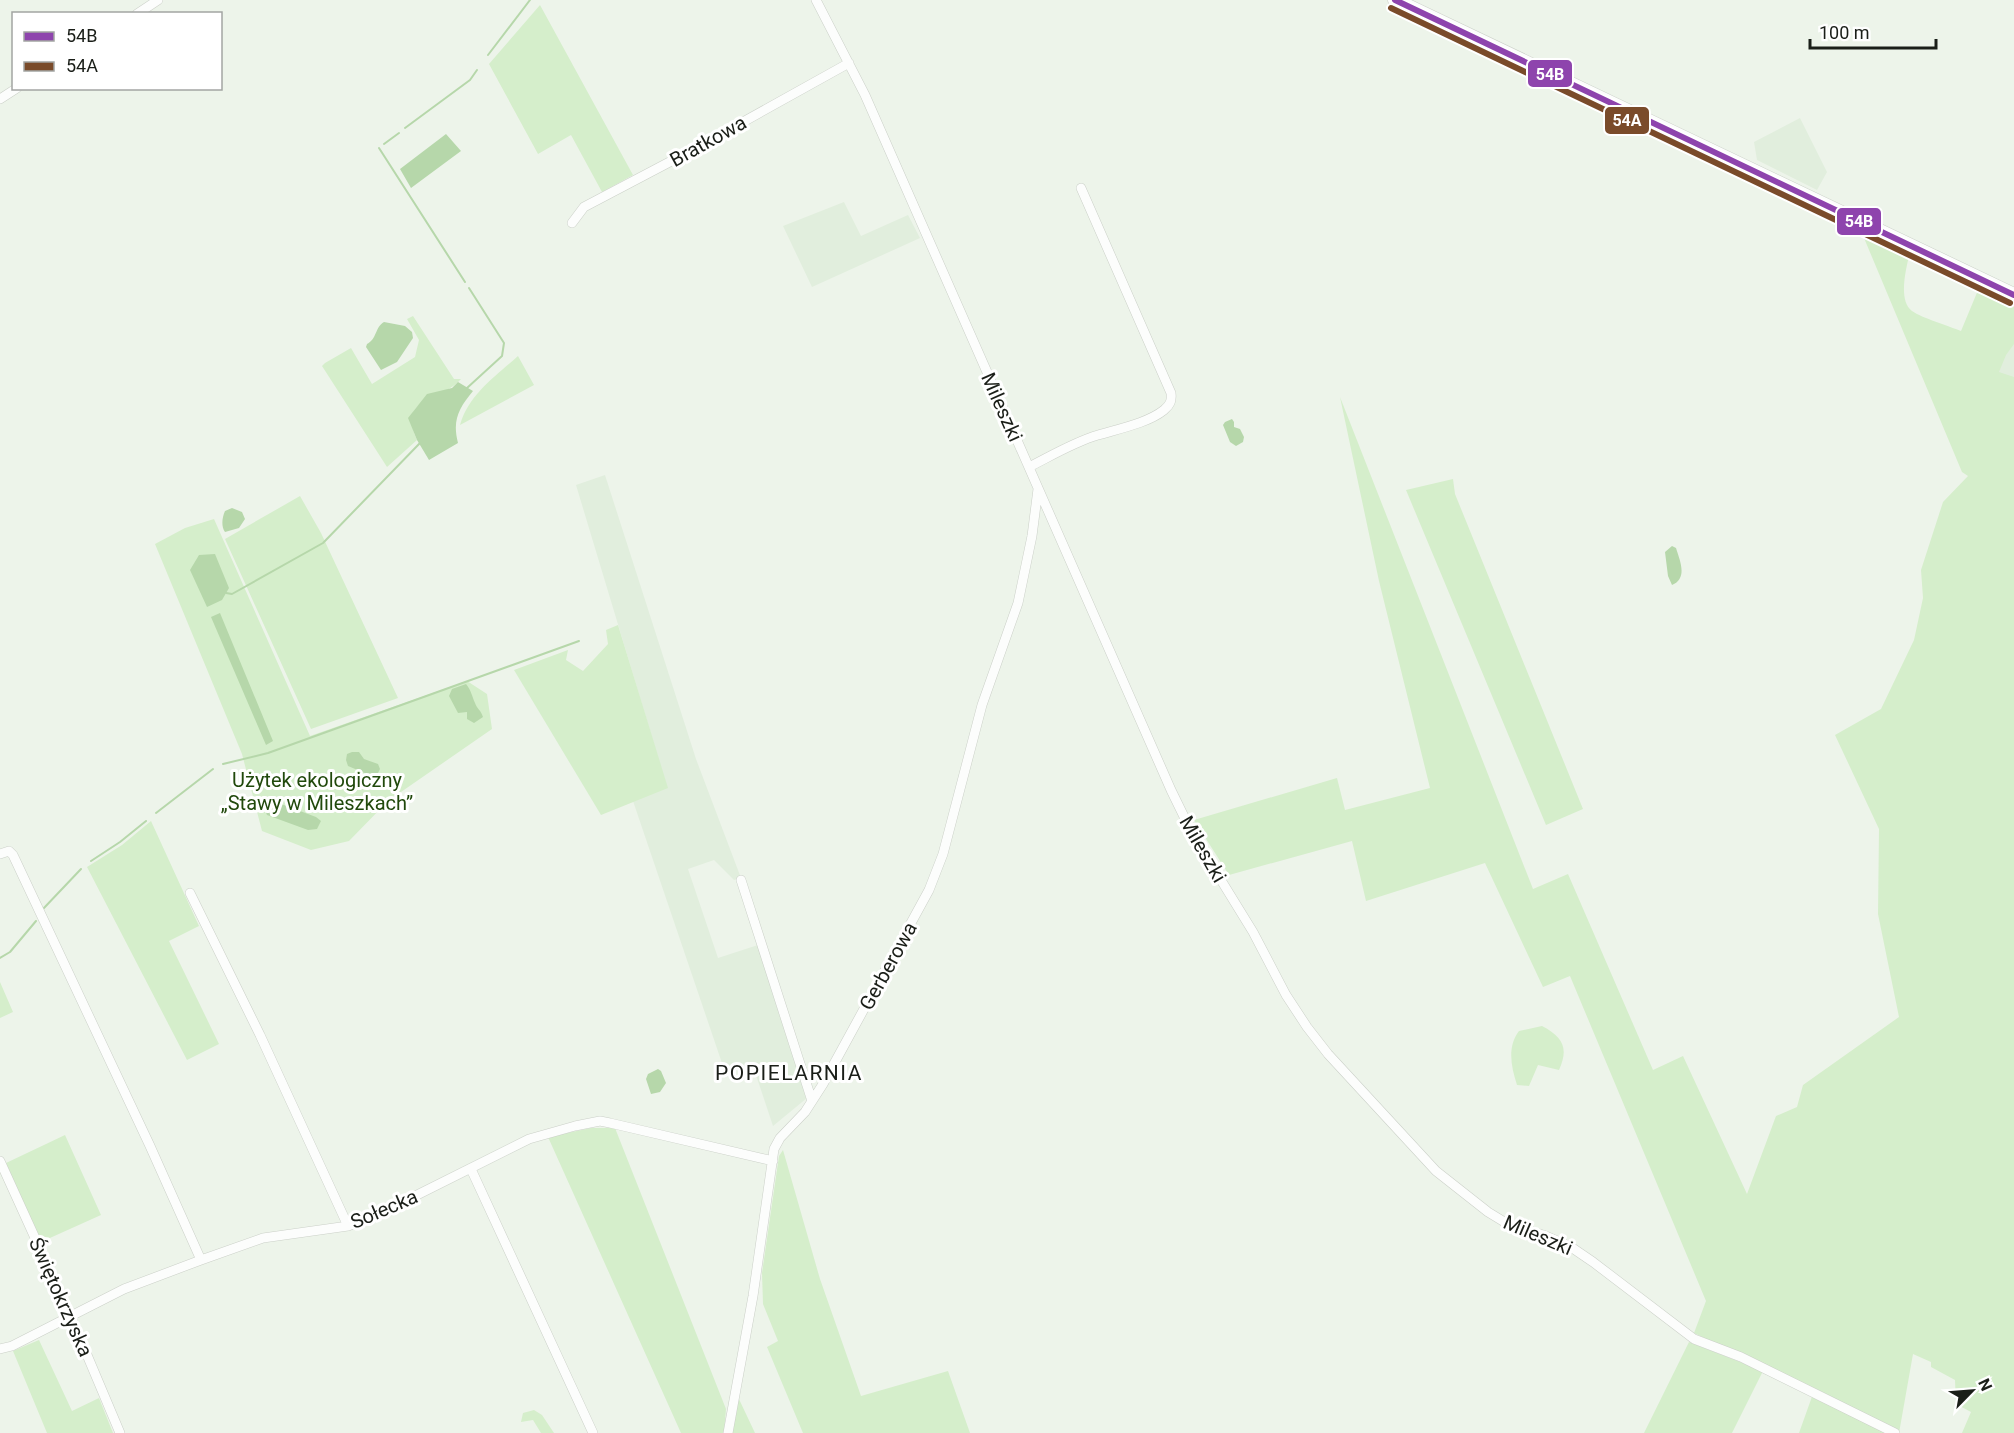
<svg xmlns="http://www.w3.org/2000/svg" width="2014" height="1433" viewBox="0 0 2014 1433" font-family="Roboto,sans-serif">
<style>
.built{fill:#e1eedd}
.green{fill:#d5eecb}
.water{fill:#b6d7aa}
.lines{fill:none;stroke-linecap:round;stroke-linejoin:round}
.stream{stroke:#b6d7aa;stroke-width:2}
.street-casing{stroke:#cbd0c8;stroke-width:10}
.secondary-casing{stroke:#cbd0c8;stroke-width:15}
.street{stroke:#fcfdfc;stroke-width:9}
.secondary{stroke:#fcfdfc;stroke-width:14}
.bus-1-casing{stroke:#fff;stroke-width:10}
.bus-2-casing{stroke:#fff;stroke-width:10}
.bus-1{stroke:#8e44ad;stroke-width:6}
.bus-2{stroke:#7a4b2a;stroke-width:6}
.labels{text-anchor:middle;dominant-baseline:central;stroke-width:6;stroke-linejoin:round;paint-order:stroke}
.street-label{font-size:20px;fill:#1a1e18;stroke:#fff}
.park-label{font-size:20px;fill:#21490c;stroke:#fff}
.neighbourhood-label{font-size:21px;letter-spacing:1.5px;fill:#1a1e18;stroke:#fff}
.line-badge{stroke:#fff;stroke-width:2}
.badge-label{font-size:16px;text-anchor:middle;font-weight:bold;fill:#fff}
</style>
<rect width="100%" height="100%" fill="#edf4ea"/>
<path class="built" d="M1800,118l27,54 -10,18 -60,-30 -3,-18z
M844,202l17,34 47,-21 12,23 -108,49 -29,-61z
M2014,334v56l-23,-5z
M605,475l91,284 45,119 -7,2 -20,-20 -26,9 30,89 40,-13 49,153 -34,28 -21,-63 -27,9 -92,-271 34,-14 -91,-302z"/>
<path class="green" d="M540,5l93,170 -31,17 -31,-57 -33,19 -49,-90z
M1859,226l51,25c-3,15 -13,49 2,60 10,7 37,15 49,20l20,-48 33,16v45l-8,11 -7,17 15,5v1056h-52l9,-21 -15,-8 -1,-24 -24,-13v-5l-18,-8 -14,79h-100l15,-42 -120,-58 12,-32 -136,-325 -27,11 -58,-124 -119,38 -14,-60 -123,34 -35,-55 143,-42 8,32 85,-22 -51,-207 -39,-184 193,492 35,-15 85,196 30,-14 64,138 29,-78 21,-9 6,-22 96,-68 -21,-103 1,-85 -44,-94 46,-26 33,-69 9,-42 -2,-28 22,-68 25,-26 -6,-4z
M413,316l41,63h7c-21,24 -64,16 -44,61l-30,27 -65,-101 3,-3 26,-15 21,36 43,-27 4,-17 -12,-21z
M518,356l16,29 -74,40c9,-31 35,-48 58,-69z
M1453,479l2,15 128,315 -37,16 -140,-335z
M300,496l21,37 77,165 -87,31 -86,-190z
M214,519l96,217 157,-55 20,13 5,35 -104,72 -39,40 -38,9 -49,-19 -20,-77 -87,-210 30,-16z
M618,625l50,163 -67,27 -87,-145 54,-20 -2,10 17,11 25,-27 -2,-14z
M151,821l48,105 -30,15 50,103 -32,16 -100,-193 35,-22z
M0,982l13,30 -13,6z
M1542,1026c21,11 27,22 17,44l-21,-5 -9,21 -12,-1c-6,-19 -10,-38 2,-54z
M591,1128h24l111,281 -2,24h-43l-133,-296z
M65,1135l36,80 -60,27 -35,-79z
M783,1150l37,129 41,117 87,-25 22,62h-167l-36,-86 11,-6 -15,-37 -1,-31 17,-117z
M39,1340l33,71 27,-13 14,35h-66l-34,-82z
M1689,1342l74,29 -31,62h-88z
M738,1397l17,36h-23z
M534,1410l8,5 12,18h-13l-8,-13 -12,2 2,-9z"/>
<path class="water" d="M446,134l15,17 -50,37 -11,-19z
M384,322l21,4 7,6 1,6 -16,24 -16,8 -15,-23 1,-3c10,-5 8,-17 17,-22z
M458,382l15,9c-14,17 -21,29 -15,52l-29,17 -12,-20 -9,-22 19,-24 25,-6z
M1232,419l2,3v5l6,2 4,8 -1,5 -7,4 -6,-4 -7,-17 2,-3z
M232,508l10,4 3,7 -6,9 -14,4c-4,-6 -3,-14 0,-21z
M1672,546l4,2c4,13 12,30 -4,37l-4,-9 -3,-24z
M215,554l14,34 -7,12 -15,7 -17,-37 9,-15z
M220,613l53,128 -7,4 -55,-128z
M466,684c5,6 6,12 9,19 2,6 6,7 8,14l-9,6 -7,-4v-7l-9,1 -9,-17 3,-7z
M352,752h7l5,7 14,5 2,5 -2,4 -11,1 -19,-8 -2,-6 1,-6z
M268,799l48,18 5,4 -4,8 -9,1 -41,-15 -5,-12z
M658,1069l3,2 5,12 -6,9 -9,2 -5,-15 2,-5z"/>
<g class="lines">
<path class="stream" d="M488,55l42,-55
M405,128l65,-48 7,-10
M384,144l15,-11
M379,148l86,134
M467,388l35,-32 2,-13 -35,-55
M226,593l6,1 91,-51 97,-100
M223,764l45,-11 311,-112
M156,813l57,-44
M91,861l29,-19 26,-21
M43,909l38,-40
M0,958l10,-6 26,-31"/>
<defs>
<path id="street" d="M816,0l49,95 306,695 21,43 61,99 33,63 21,32 21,27 108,117 52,41 18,11 40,13 25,11 22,15 101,77 47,18 154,76
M137,14l21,-14
M0,99l17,-11
M572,223l12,-16 114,-60 151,-84
M1029,467c22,-11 45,-25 69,-32 20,-6 50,-12 66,-25 6,-5 8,-9 7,-17l-90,-205
M0,854l9,-3 4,4 137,291 51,114
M741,880l71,221
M190,893l70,142 88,191
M0,1161l71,156 49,116
M471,1169l122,264
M0,1349l12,-3 112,-57 77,-29 62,-22 85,-12 37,-15 144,-72 46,-13 25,-5 10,2 163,38
M728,1433l25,-137 21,-147 6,-11 25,-26 18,-28 106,-194 14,-36 39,-149 36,-102 14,-67 6,-47"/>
<path id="secondary" d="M1395,0l619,295"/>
</defs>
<use href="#street" class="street-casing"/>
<use href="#secondary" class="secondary-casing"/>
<use href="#street" class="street"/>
<use href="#secondary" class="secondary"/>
<defs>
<path id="bus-1" d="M1395,0l619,295"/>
<path id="bus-2" d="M1391,8l619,295"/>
</defs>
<use href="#bus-1" class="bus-1-casing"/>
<use href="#bus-2" class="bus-2-casing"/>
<use href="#bus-1" class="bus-1"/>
<use href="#bus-2" class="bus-2"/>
</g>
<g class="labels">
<g class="street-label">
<text transform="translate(708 141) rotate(-29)">Bratkowa</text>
<text transform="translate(1002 407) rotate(66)">Mileszki</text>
<text transform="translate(1203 849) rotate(60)">Mileszki</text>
<text transform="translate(888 966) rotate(-61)">Gerberowa</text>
<text transform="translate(384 1209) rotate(-23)">Sołecka</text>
<text transform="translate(1538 1235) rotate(23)">Mileszki</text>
<text transform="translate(61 1297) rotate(66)">Świętokrzyska</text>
</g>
<g class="park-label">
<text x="317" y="780">Użytek ekologiczny<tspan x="317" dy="23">„Stawy w Mileszkach”</tspan></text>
</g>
<g class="neighbourhood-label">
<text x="789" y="1073">POPIELARNIA</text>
</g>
</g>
<g class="line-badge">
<rect x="1527" y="59" width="46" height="29" rx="6" fill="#8e44ad"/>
<rect x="1604" y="106" width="46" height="29" rx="6" fill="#7a4b2a"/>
<rect x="1836" y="207" width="46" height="29" rx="6" fill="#8e44ad"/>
</g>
<g class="badge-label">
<text x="1550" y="80">54B</text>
<text x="1627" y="126">54A</text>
<text x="1859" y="227">54B</text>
</g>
<rect x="12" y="12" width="210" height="78" fill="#ffffff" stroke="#a3a5a3" stroke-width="1.5"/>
<rect x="24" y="32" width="30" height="9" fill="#8e44ad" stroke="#a3a5a3" stroke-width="1.5"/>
<text x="66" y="42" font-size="18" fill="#1a1e18">54B</text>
<rect x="24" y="62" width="30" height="9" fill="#7a4b2a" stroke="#a3a5a3" stroke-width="1.5"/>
<text x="66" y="72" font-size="18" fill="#1a1e18">54A</text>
<g transform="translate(1972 1391) rotate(65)" stroke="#ffffff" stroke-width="4.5" paint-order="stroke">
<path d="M0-4.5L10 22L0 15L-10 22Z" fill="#1a1e18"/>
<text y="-9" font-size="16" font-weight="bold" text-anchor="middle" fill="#1a1e18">N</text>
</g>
<path d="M1810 39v9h126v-9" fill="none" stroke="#1a1e18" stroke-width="3"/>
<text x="1819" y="39" font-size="18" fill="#1a1e18" stroke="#ffffff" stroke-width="4.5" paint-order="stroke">100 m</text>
</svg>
